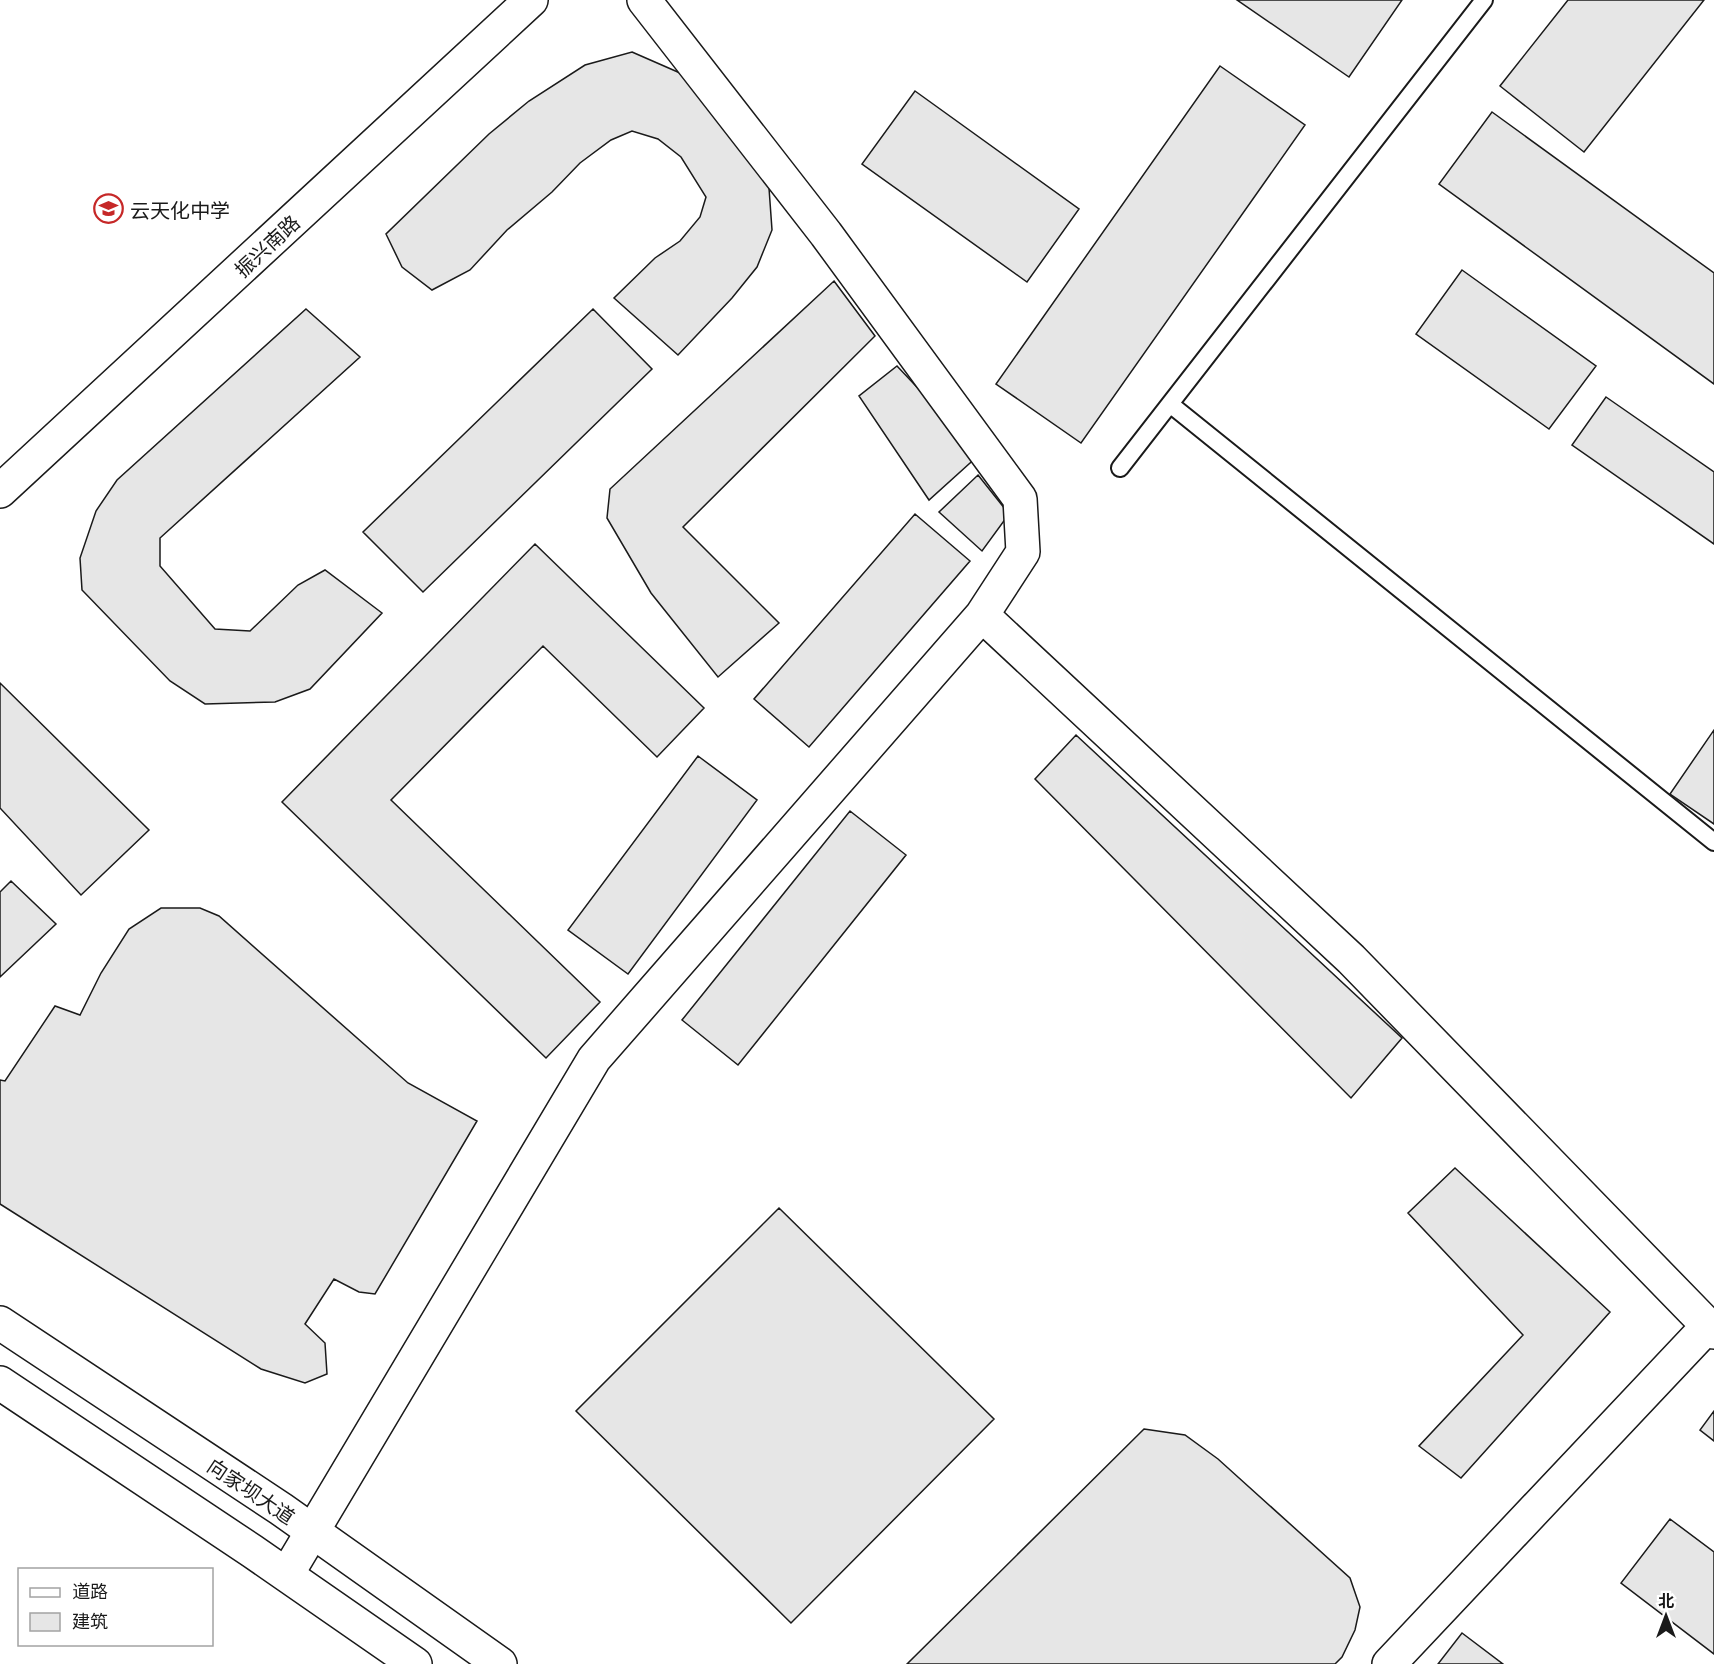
<svg xmlns="http://www.w3.org/2000/svg" width="1714" height="1664" viewBox="0 0 1714 1664" font-family="Literata,'Noto Sans SC',serif">
<style>
.building{fill:#e6e6e6;stroke:#1a1a1a;stroke-width:1.5}
.lines{fill:none;stroke-linecap:round;stroke-linejoin:round}
.lane-casing{stroke:#1a1a1a;stroke-width:20}
.street-casing{stroke:#1a1a1a;stroke-width:36}
.secondary-casing{stroke:#1a1a1a;stroke-width:36}
.lane{stroke:#fff;stroke-width:16}
.street{stroke:#fff;stroke-width:33}
.secondary{stroke:#fff;stroke-width:33}
.labels{text-anchor:middle;dominant-baseline:central;stroke-width:4.5;stroke-linejoin:round;paint-order:stroke}
.poi-label{font-size:20px;fill:#1a1a1a;stroke:#fff;text-anchor:start}
.street-label{font-size:20px;fill:#1a1a1a;stroke:#fff}
</style>
<rect width="100%" height="100%" fill="#fff"/>
<path class="building" d="M1237,0h165l-53,77z
M1568,0h136l-120,152 -84,-66z
M632,52l48,21 34,22 46,59 9,34 3,42 -15,37 -25,31 -54,57 -64,-57 41,-40 25,-17 20,-24 6,-20 -25,-40 -23,-18 -26,-8 -21,9 -31,23 -28,29 -45,38 -37,40 -38,20 -30,-23 -16,-33 103,-100 40,-33 56,-36z
M1220,66l85,59 -224,318 -85,-59z
M915,91l164,118 -52,73 -165,-118z
M1492,112l222,161v111l-275,-200z
M1462,270l134,96 -47,63 -133,-95z
M834,281l41,55 -192,191 96,96 -61,54 -67,-84 -44,-75 3,-29z
M306,309l54,48 -200,181v28l55,63 35,2 48,-46 27,-15 57,43 -72,76 -35,13 -70,2 -35,-23 -88,-91 -2,-32 16,-47 21,-31z
M593,309l59,60 -229,223 -60,-60z
M897,366l83,88 -51,46 -70,-104z
M1606,397l108,75v72l-142,-99z
M978,475l31,39 -27,37 -43,-39z
M915,514l55,47 -161,186 -55,-48z
M535,544l169,164 -47,49 -114,-111 -152,154 209,202 -54,56 -264,-256z
M0,683l149,147 -68,65 -81,-87z
M1714,730v94l-44,-30z
M1076,735l326,303 -51,60 -316,-319z
M698,756l59,44 -129,174 -60,-44z
M850,811l56,44 -168,210 -56,-45z
M11,881l45,43 -56,53v-85z
M161,908h39l19,8 189,167 69,38 -102,173 -16,-2 -25,-13 -29,45 20,19 2,31 -22,9 -44,-14 -261,-165v-124l5,1 50,-75 25,9 21,-42 28,-44z
M1455,1168l155,144 -149,166 -42,-32 104,-111 -115,-122z
M779,1208l215,211 -203,204 -215,-212z
M1714,1411v30l-14,-11z
M1144,1429l41,6 33,24 132,119 10,29 -5,23 -13,27 -7,7h-428z
M1670,1519l44,33v102l-93,-71z
M1462,1633l41,31h-65z"/>
<g class="lines">
<defs>
<path id="lane" d="M1170,404l544,438
M1120,468l364,-468"/>
<path id="street" d="M982,615l369,344 363,373
M287,1574l307,-515 388,-444 41,-63 -3,-53 -194,-265 -182,-234
M1389,1664l318,-337"/>
<path id="secondary" d="M0,491l531,-491
M0,1323l281,186 219,155
M0,1383l252,168 163,113"/>
</defs>
<use href="#lane" class="lane-casing"/>
<use href="#street" class="street-casing"/>
<use href="#secondary" class="secondary-casing"/>
<use href="#lane" class="lane"/>
<use href="#street" class="street"/>
<use href="#secondary" class="secondary"/>
</g>
<defs>
<symbol id="school-ring" viewBox="-11 -11 22 22"><circle r="9.5" fill="#fff" stroke="#c62828" stroke-width="1.5"/><path d="M0-5L7-2L0 1L-7-2ZM-4 1L0 2.5L4 1V4Q0 6-4 4Z" fill="#c62828"/></symbol>
</defs>
<g fill-rule="evenodd">
<use href="#school-ring" x="92" y="192" width="33" height="33"/>
</g>
<g class="labels">
<g class="poi-label">
<text x="130" y="209">云天化中学</text>
</g>
<g class="street-label">
<text transform="translate(266 245) rotate(-43)">振兴南路</text>
<text transform="translate(252 1490) rotate(34)">向家坝大道</text>
</g>
</g>
<rect x="18" y="1568" width="195" height="78" fill="#ffffff" stroke="#a3a3a3" stroke-width="1.5"/>
<rect x="30" y="1588" width="30" height="9" fill="#ffffff" stroke="#a3a3a3" stroke-width="1.5"/>
<text x="72" y="1598" font-size="18" fill="#1a1a1a">道路</text>
<rect x="30" y="1613" width="30" height="18" fill="#e6e6e6" stroke="#a3a3a3" stroke-width="1.5"/>
<text x="72" y="1628" font-size="18" fill="#1a1a1a">建筑</text>
<g transform="translate(1666 1616)" stroke="#ffffff" stroke-width="4.5" paint-order="stroke">
<path d="M0-4.5L10 22L0 15L-10 22Z" fill="#1a1a1a"/>
<text y="-9" font-size="16" font-weight="bold" text-anchor="middle" fill="#1a1a1a">北</text>
</g>
</svg>
